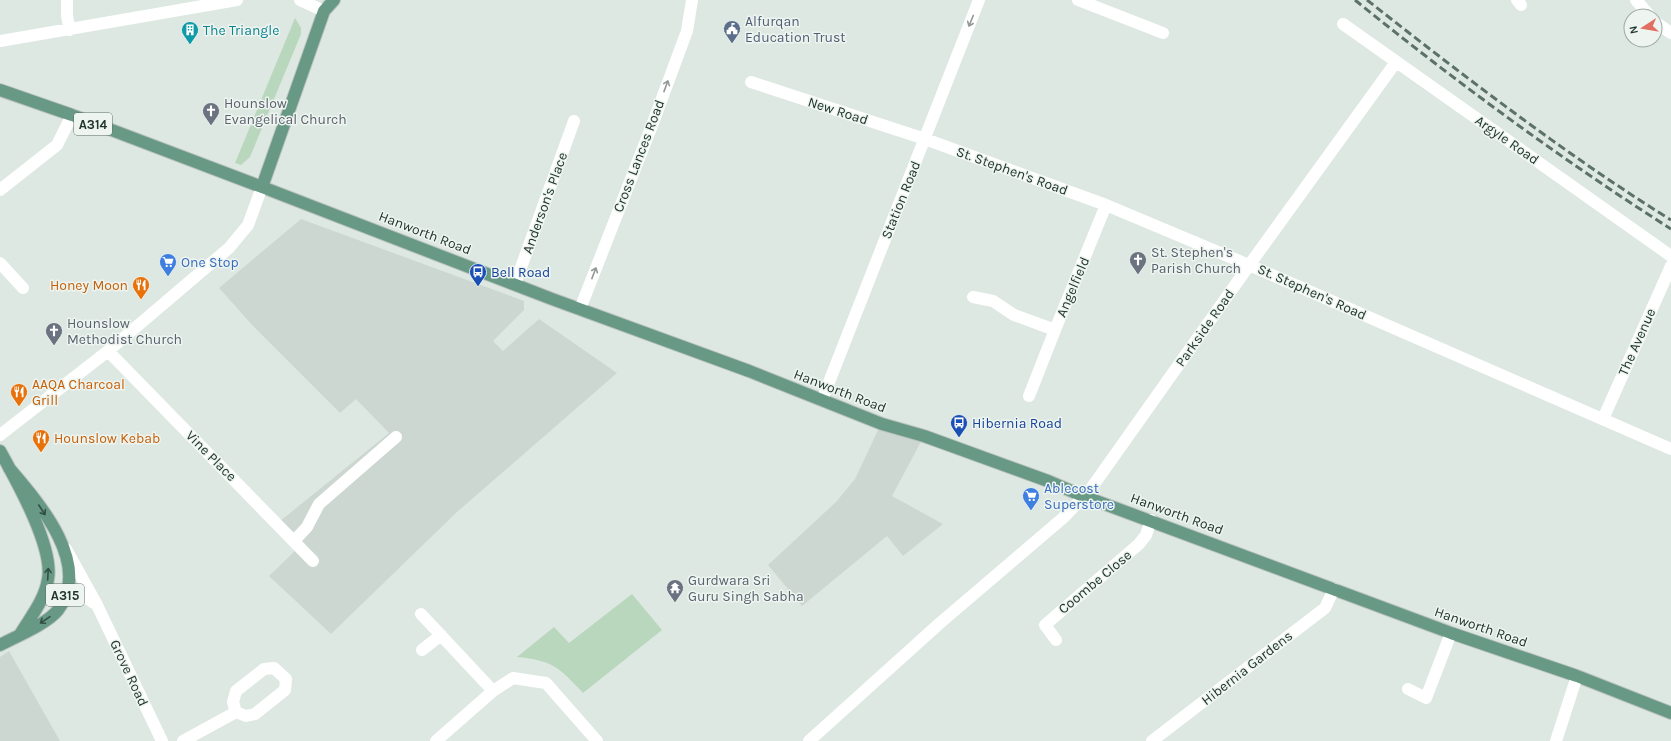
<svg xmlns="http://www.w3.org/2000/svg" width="1671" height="741" viewBox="0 0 1671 741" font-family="Karla,sans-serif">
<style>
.built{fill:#cdd7d1}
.green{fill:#b9d7bd}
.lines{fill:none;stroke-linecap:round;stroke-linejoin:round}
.major-casing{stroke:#bcc3c0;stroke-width:14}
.minor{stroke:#fff;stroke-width:12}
.major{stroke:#679985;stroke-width:12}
.rail{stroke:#5c7268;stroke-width:3;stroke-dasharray:8 4;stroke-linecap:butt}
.oneway{stroke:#909a96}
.oneway2{stroke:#324f43}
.labels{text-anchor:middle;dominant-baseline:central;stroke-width:3;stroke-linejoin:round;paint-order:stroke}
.shield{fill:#eef5f0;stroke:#5e6f68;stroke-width:1}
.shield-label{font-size:13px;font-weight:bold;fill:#21362d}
.service-label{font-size:14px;fill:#4e5e75;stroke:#eef5f0;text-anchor:start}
.culture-label{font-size:14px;fill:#0d838f;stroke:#eef5f0;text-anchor:start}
.worship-label{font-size:14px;fill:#5b616d;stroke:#eef5f0;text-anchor:start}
.street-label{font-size:14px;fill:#21362d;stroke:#eef5f0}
.shop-label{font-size:14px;fill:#366cbe;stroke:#eef5f0;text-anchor:start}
.transit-label{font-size:14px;fill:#164399;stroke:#eef5f0;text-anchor:start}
.food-label{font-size:14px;fill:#c56008;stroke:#eef5f0;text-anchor:start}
</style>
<rect width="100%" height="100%" fill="#dee8e2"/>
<path class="built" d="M301,219l223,82v9l-31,31 10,10 36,-32 78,54 -160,139 -126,122 -62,-58 27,-26 -22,-24 115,-93 -33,-34 -16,14 -86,-86 -35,-39z
M880,426l44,10 -32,60 51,28 -40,32 -16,-20 -85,70 -34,-41 68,-63 19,-23z
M9,651l51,90h-60v-84z"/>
<path class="green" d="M295,18l6,10v6l-51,123 -9,8 -6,-2z
M632,594l30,36 -79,63c-23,-25 -31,-33 -66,-36l37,-30 15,16z"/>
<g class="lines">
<defs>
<path id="major" d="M0,90l72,25 190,72 290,112 197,72 133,53 42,12 124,45 35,15 368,137 126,43 94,37
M262,187l62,-176 10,-11
M0,451c16,29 54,96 48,128 -3,20 -16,36 -27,54
M0,645c15,-8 47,-21 58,-35 35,-46 -20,-108 -49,-142"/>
</defs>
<use href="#major" class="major-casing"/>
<path class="minor" d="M67,0v16l3,14
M300,0l24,11
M1078,0l85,33
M1517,0l4,5
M1636,0l14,16
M1655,22l16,11
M1343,24l328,232
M0,41l237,-41
M751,82l174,57 181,66 143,60 422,184
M0,190l57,-45 15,-30
M0,263l23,25
M515,284l59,-163
M973,297l20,4 21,14 41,15 51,-125
M580,309l71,-181 36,-97 5,-31
M108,351l205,210
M1029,396l26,-66
M822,400l157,-400
M1603,419l68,-153
M0,435l108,-84 121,-103 19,-23 14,-38
M294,541l13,-14 12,-23 77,-67
M66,549l31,56 65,136
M68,590l16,6 10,7
M421,614l72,77
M1056,640l-11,-15 94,-81 7,-9 5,-15
M422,650l19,-15
M274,668l12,11 -1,11 -30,24 -9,2 -10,-4 -3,-10 3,-11 28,-22z
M1408,689l18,9 25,-65
M183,741l53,-29
M436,741l57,-50 20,-13 33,5 51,58
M809,741l131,-118 123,-105 27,-28 165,-233 141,-195
M1152,741l173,-133 9,-19
M1556,741l21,-65"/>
<use href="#major" class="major"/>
<path class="rail" d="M1355,0c101,82 206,159 316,229
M1367,0c98,77 198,154 304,220"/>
</g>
<defs><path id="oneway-shaft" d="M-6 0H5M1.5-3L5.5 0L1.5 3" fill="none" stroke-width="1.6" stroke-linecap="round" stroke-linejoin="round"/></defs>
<g class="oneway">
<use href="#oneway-shaft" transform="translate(971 21) rotate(112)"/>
<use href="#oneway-shaft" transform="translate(666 86) rotate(-70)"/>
<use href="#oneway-shaft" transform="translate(594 273) rotate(-69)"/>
</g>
<g class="oneway2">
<use href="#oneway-shaft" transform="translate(42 510) rotate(57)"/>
<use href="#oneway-shaft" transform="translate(48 574) rotate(-87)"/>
<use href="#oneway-shaft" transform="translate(45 620) rotate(146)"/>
</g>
<defs>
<symbol id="civic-pin" viewBox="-11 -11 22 30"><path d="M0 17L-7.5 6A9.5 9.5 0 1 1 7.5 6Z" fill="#5c6f8a" stroke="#eef5f0"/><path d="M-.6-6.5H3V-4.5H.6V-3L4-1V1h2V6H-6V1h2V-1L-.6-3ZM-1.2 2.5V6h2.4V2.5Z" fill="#fff"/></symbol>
<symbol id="building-pin" viewBox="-11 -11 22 30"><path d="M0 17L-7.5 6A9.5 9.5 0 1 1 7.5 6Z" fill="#0f9aa8" stroke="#eef5f0"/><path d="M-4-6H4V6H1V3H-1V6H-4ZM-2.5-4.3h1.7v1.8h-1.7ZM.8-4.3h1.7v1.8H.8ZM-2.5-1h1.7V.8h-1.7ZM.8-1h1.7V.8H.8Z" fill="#fff"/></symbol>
<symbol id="church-pin" viewBox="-11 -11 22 30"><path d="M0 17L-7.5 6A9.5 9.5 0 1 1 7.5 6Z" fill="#6b7280" stroke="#eef5f0"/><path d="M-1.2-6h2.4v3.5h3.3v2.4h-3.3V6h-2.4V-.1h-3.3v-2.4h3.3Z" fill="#fff"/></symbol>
<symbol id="supermarket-pin" viewBox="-11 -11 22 30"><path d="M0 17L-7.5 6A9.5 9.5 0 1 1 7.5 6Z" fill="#3f7fe0" stroke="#eef5f0"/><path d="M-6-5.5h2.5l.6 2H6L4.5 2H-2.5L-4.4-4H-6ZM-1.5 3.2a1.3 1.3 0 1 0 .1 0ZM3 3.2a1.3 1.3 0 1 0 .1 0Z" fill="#fff"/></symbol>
<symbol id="bus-pin" viewBox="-11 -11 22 30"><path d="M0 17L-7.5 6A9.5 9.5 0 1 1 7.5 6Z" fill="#1a4fb4" stroke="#eef5f0"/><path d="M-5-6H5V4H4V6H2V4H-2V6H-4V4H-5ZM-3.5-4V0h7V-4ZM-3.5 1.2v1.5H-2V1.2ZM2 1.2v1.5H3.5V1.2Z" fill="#fff"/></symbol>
<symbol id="restaurant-pin" viewBox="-11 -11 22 30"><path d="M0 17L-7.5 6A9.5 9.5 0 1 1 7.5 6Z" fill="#e8710a" stroke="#eef5f0"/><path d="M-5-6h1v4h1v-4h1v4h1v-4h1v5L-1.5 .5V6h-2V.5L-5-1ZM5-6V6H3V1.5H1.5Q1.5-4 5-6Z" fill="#fff"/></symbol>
<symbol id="temple-pin" viewBox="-11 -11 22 30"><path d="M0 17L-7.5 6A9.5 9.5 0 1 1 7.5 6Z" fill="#6b7280" stroke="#eef5f0"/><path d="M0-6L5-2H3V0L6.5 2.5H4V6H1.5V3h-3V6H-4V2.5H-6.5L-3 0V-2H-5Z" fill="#fff"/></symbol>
</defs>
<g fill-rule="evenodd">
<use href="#civic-pin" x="722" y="19" width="20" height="27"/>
<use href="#building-pin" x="180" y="20" width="20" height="27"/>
<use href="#church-pin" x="201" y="101" width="20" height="27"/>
<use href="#church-pin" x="1128" y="250" width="20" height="27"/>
<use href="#supermarket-pin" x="158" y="252" width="20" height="27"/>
<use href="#bus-pin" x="468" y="262" width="20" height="27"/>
<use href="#restaurant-pin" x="131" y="275" width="20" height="27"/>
<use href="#church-pin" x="44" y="321" width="20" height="27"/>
<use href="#restaurant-pin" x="9" y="382" width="20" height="27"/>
<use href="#bus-pin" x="949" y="413" width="20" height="27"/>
<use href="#restaurant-pin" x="31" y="428" width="20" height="27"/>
<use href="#supermarket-pin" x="1021" y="486" width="20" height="27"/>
<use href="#temple-pin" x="665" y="578" width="20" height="27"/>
</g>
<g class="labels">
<g class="shield">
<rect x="74" y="113" width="38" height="22" rx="3"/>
<rect x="46" y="584" width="38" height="22" rx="3"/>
</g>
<g class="shield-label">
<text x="93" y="124">A314</text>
<text x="65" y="595">A315</text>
</g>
<g class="service-label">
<text x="745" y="21">Alfurqan<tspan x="745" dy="16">Education Trust</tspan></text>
</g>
<g class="culture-label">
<text x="203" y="30">The Triangle</text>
</g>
<g class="worship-label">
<text x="224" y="103">Hounslow<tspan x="224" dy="16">Evangelical Church</tspan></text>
<text x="1151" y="252">St. Stephen's<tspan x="1151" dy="16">Parish Church</tspan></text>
<text x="67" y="323">Hounslow<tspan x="67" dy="16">Methodist Church</tspan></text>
<text x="688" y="580">Gurdwara Sri<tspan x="688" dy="16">Guru Singh Sabha</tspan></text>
</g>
<g class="street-label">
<text transform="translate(838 111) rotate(18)">New Road</text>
<text transform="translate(1507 140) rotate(35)">Argyle Road</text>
<text transform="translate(639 156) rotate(-69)">Cross Lances Road</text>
<text transform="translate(1012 171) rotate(20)">St. Stephen's Road</text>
<text transform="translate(901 200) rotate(-68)">Station Road</text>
<text transform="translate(545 203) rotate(-70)">Anderson's Place</text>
<text transform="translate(425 233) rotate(21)">Hanworth Road</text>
<text transform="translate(1073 287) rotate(-67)">Angelfield</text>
<text transform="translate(1312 292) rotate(24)">St. Stephen's Road</text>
<text transform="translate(1205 328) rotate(-55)">Parkside Road</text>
<text transform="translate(1637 342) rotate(-66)">The Avenue</text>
<text transform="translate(840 391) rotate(21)">Hanworth Road</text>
<text transform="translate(211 456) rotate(45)">Vine Place</text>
<text transform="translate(1177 514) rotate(20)">Hanworth Road</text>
<text transform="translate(1095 582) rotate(-40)">Coombe Close</text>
<text transform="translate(1481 627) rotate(19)">Hanworth Road</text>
<text transform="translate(1247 668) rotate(-38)">Hibernia Gardens</text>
<text transform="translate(129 673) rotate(65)">Grove Road</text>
</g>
<g class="shop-label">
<text x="181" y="262">One Stop</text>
<text x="1044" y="488">Ablecost<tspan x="1044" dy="16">Superstore</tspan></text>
</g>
<g class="transit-label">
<text x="491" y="272">Bell Road</text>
<text x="972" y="423">Hibernia Road</text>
</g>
<g class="food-label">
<text x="128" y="285" text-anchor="end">Honey Moon</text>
<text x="32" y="384">AAQA Charcoal<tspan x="32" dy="16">Grill</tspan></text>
<text x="54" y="438">Hounslow Kebab</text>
</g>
</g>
<g transform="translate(1643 28) rotate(258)"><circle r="19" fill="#eef5f0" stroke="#9ca9a2"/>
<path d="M0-3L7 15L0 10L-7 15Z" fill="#e26e62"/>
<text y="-6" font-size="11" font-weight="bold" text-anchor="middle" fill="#21362d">N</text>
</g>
</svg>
